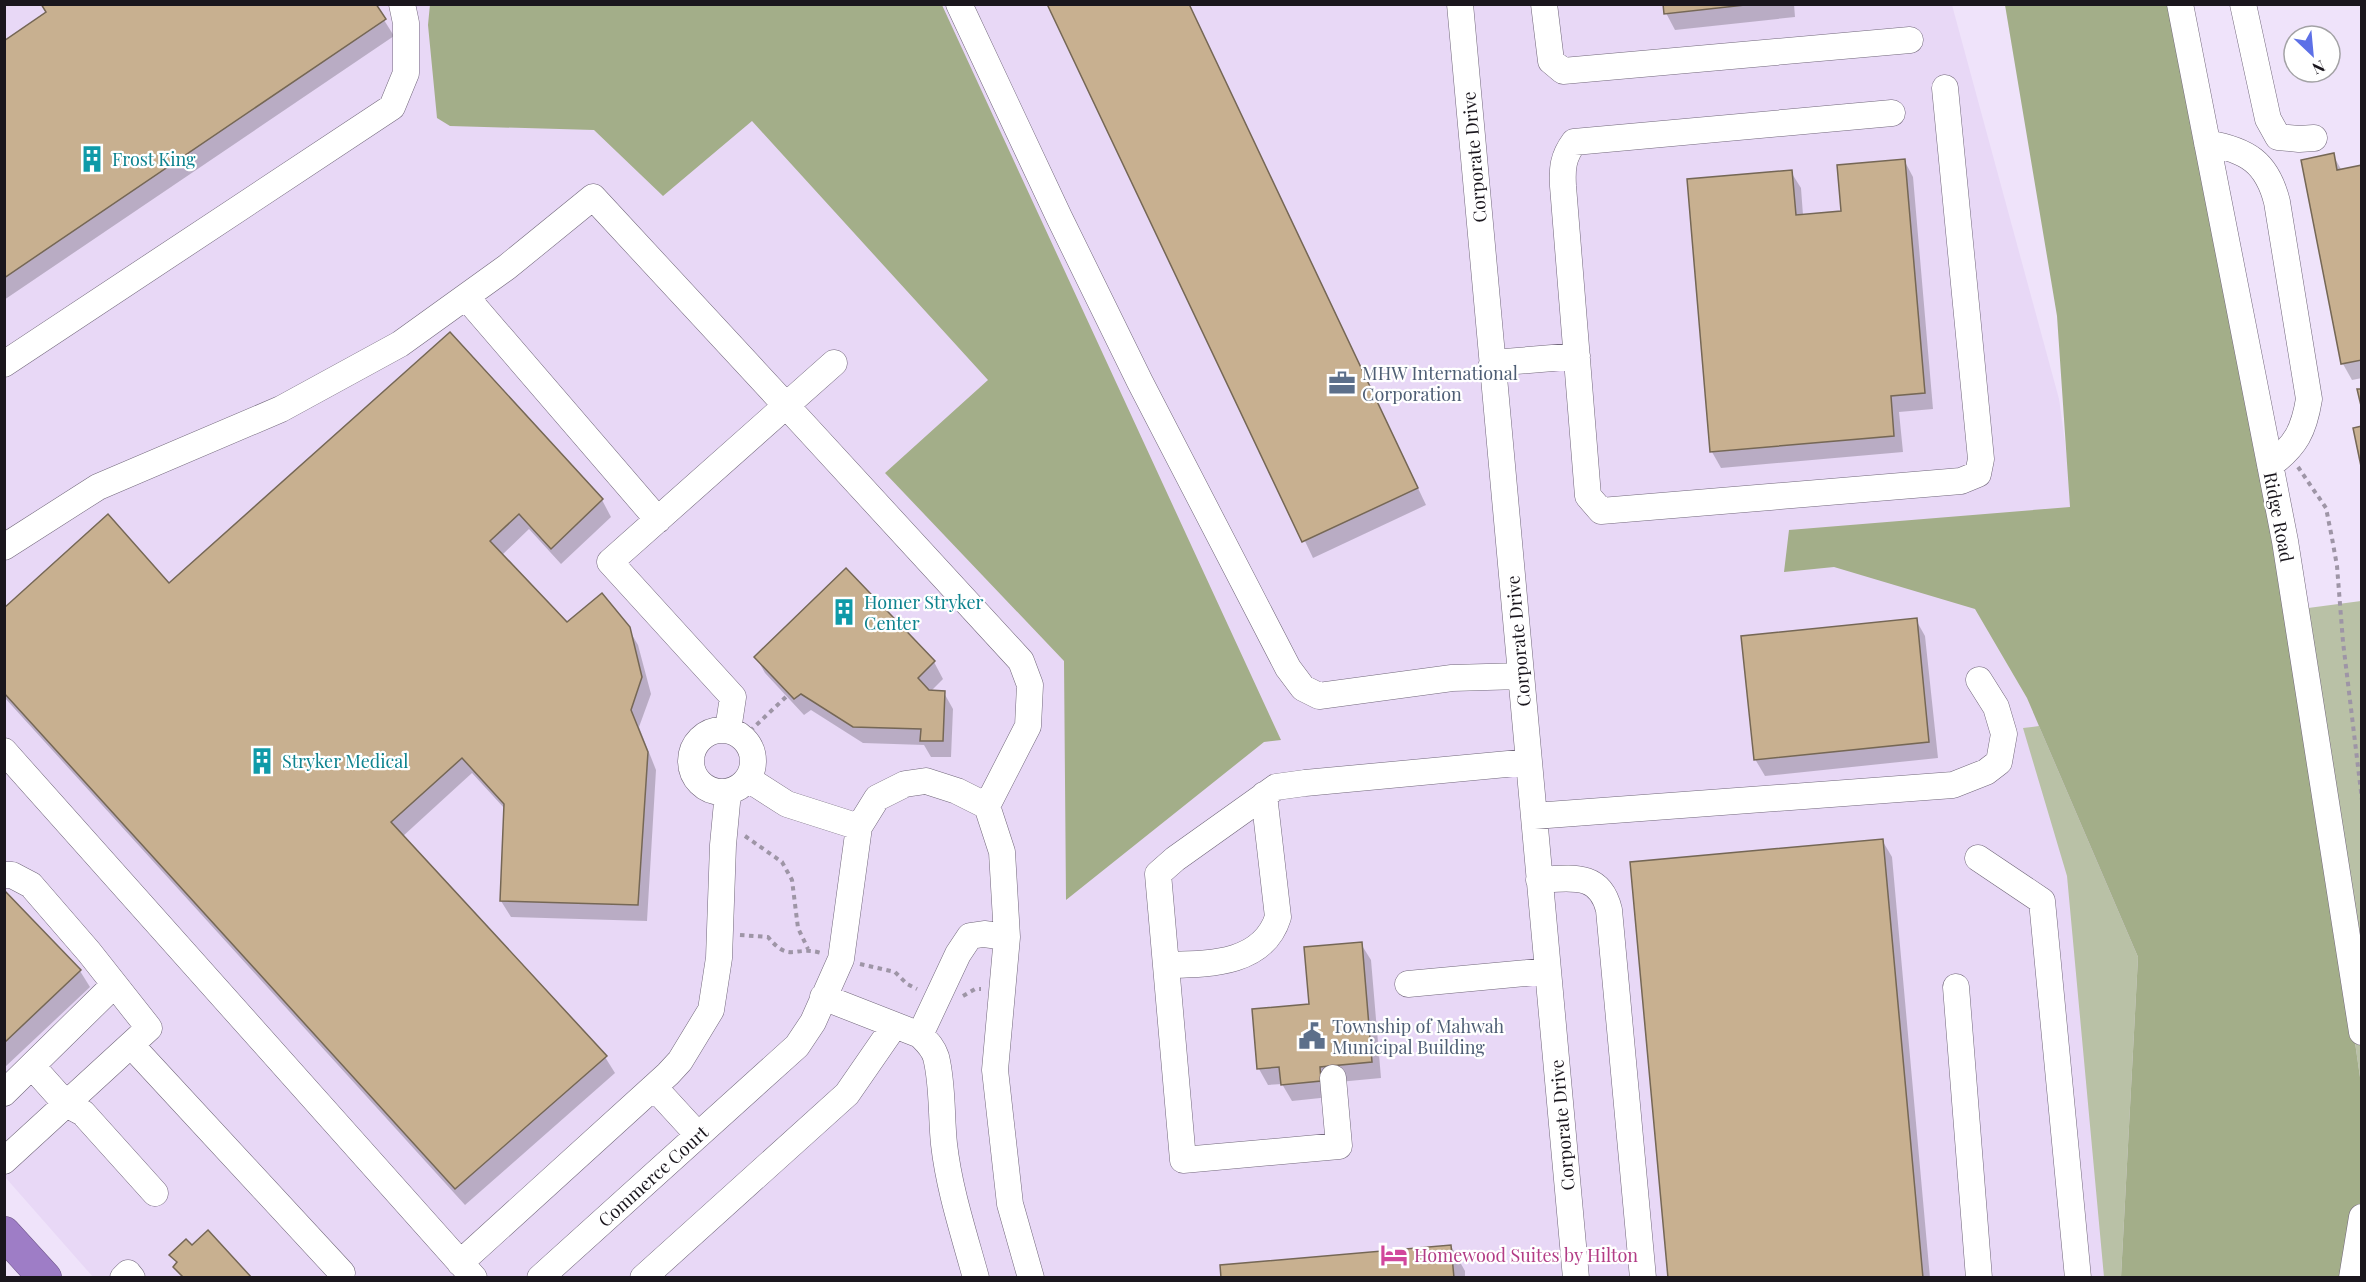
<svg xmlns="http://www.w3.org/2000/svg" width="2366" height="1282" viewBox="0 0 2366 1282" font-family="'Playfair Display',serif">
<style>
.built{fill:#e8d8f6}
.green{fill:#b9c1a6}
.forest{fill:#a3ae89}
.shadow{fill:#0003}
.building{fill:#c8b090;stroke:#756755;stroke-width:1.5}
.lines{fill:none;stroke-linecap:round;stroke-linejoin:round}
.minor-casing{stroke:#71677a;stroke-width:27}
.highway-casing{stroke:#70598b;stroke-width:34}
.path{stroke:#9e95a6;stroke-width:4;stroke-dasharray:4.5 4.5;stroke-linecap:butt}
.minor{stroke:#fff;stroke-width:26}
.highway{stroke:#9e7dc6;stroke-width:33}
.labels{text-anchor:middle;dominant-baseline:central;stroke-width:4.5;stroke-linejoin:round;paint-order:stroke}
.street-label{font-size:18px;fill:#1a161d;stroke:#fff}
.culture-label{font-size:18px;fill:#0d838f;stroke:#fff;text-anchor:start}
.service-label{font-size:18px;fill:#4e5e75;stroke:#fff;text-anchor:start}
.hotel-label{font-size:18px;fill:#b23c85;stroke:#fff;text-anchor:start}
</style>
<rect width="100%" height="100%" fill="#efe3fa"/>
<path class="built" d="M5,5h1947l107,394 76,550 -15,328h-2027l-88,-100z"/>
<path class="green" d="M2361,601v483l-68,-474z
M2039,726l99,231 -17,320h-17l-37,-401 -44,-148z"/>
<path class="forest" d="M430,4l512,1 339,735 -17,2 -198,158 -2,-239 -179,-188 103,-93 -236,-259 -89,75 -69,-66 -144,-4 -13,-8 -9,-93z
M2005,5h173l115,605 68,474v193h-240l17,-320 -111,-259 -52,-89 -141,-42 -50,5 5,-42 281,-23 -13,-191z"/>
<path class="shadow" d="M41,4h333l20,32 -390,264v-257l43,-29z
M1049,4h140l237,501 -113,53z
M1665,4h129l1,13 -120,13 -9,-17z
M2333,155l9,16 20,-4v211l-10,2 -9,-16z
M1904,160l9,17 20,232 -34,3 4,40 -182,16 -9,-16 79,-280 10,16 2,27 40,-3z
M450,334l152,166 9,17 -50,47 -32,-35 -28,27 66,68 61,4 10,17 13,49 -12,33 17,43 -9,151 -136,-4 -10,-16 4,-92 -33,-36 -70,64 203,220 10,16 -150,132 -461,-508v-87l165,-25z
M846,570l88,92 9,17 -13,13 14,1 9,16 -2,48h-20l-7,-12 -61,-2 -52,-33 -7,5 -39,-42 -9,-16z
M1916,620l9,16 13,122 -173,18 -10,-17z
M1882,840l10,17 38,421h-261z
M4,892l76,79 10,16 -86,81z
M1361,944l10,16 10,118 -53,5 2,14 -38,4 -10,-17 -14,1 -9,-16 -5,-59 57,-5z
M1451,1246l14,25v7h-243z"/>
<path class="building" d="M41,4h335l10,15 -382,259v-237l42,-29z
M1047,4h142l229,484 -116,54z
M1663,4h91l-90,10z
M2334,153l3,17 25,-5v195l-21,4 -40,-204z
M1905,159l20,234 -34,3 3,40 -184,16 -23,-273 105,-9 4,45 45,-4 -4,-46z
M450,332l153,167 -52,50 -32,-35 -29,27 77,81 35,-29 28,34 12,50 -11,33 17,42 -10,153 -138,-4 4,-97 -42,-46 -71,64 216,234 -152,133 -451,-496v-85l104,-94 61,69z
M2357,389h5v21z
M2362,426v45l-9,-43z
M846,568l89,93 -17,17 11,12 16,1 -2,50h-23l1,-12 -68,-2 -52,-33 -7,5 -40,-42z
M1917,618l12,124 -175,18 -13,-124z
M1883,839l40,439h-255l-38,-416z
M4,890l77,80 -77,73z
M1362,942l10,120 -52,5 1,14 -40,4 -2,-18 -22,2 -5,-60 57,-5 -5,-57z
M208,1230l44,48h-68l-11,-11 4,-5 -8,-7 17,-16 6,6z
M1451,1245l3,33h-233l-1,-13z"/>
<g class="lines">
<defs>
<path id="minor" d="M959,4l100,213 81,165 148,286 15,20 16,8 133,-18 69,-2
M1460,4l116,1274
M1544,4l7,57 12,10 347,-31
M2180,4l105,537 77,491
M2243,4l25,115 10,18 21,2 15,-1
M1892,113l-318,29c-11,15 -12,26 -11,44l25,310 13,15 360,-30 17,-7 3,-15 -36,-371
M2207,143c40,7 60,19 70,59l32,197c-5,31 -13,47 -39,66
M466,297l192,223
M1492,363l85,-7
M4,364l388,-257 14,-34v-50l-4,-19
M4,547l94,-60 183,-78 119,-65 107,-77 86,-70c144,154 285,309 428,464l9,24 -2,41 -41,80
M691 761a31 31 0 1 1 62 0a31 31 0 1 1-62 0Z
M728,730l5,-33 -123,-135 224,-199
M4,751l470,527
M748,779l39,25 72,23
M1534,816l419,-31 33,-13 13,-10 5,-28 -8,-27 -17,-27
M1978,858l64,43 36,377
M4,875h8l19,10 58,67 60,76 -145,133
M1539,880c33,-2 61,-8 70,30l34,368
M1166,965c42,-1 97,0 112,-48l-14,-122
M1408,984l140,-13
M1956,987l23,291
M823,997l97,38c7,7 13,12 16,22 7,28 5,58 8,87 5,45 20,90 32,134
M920,1035l38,-81 12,-18 14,-2 23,3
M131,1045l211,228
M32,1066l34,38 17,9 72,80
M1333,1078l6,68 -156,14 -25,-286 17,-15 101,-72 29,-4 224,-21
M654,1087l44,48
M4,1093l109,-107
M460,1263l208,-189 12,-13 31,-51 8,-52 4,-113 5,-53
M123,1278l5,-5 4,5
M540,1278l257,-232 16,-24 28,-63 18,-132 18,-29 28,-14 21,-3 31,10 30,15 15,46 5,85 -12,133 15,134 21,74
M643,1278l204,-184 47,-68
M2352,1278l10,-61"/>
<path id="highway" d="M4,1233l41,45"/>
</defs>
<use href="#minor" class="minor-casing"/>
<use href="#highway" class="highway-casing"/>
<path class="path" d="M2298,467l28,41 6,30 5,28 6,76 19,158
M750,731l39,-37
M745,836l37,26 10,18 6,48 10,21
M740,935l28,2c22,27 26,8 53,16
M860,964l35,8 12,12 10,5
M963,996l12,-7h6"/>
<use href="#minor" class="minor"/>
<use href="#highway" class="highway"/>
</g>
<defs>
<symbol id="building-bare" viewBox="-9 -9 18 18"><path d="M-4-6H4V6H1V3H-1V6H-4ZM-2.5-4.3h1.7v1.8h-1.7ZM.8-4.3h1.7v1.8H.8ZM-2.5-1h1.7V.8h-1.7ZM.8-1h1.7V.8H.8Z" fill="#0f9aa8" stroke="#fff" stroke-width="2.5" paint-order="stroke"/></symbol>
<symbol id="office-bare" viewBox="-9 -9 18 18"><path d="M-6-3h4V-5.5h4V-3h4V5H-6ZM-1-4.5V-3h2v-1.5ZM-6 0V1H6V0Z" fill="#5c6f8a" stroke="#fff" stroke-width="2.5" paint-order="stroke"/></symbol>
<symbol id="civic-bare" viewBox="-9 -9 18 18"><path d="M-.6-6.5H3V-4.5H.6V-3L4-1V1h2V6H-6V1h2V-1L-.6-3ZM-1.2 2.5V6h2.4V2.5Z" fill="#5c6f8a" stroke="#fff" stroke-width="2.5" paint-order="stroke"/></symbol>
<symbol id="hotel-bare" viewBox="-9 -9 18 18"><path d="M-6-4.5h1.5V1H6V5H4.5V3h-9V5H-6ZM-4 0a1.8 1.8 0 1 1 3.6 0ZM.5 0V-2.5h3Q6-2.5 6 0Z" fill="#d1479c" stroke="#fff" stroke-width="2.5" paint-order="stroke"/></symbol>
</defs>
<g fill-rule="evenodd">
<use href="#building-bare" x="73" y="140" width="38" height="38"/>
<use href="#office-bare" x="1323" y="364" width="38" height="38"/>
<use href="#building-bare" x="825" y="593" width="38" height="38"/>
<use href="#building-bare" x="243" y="742" width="38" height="38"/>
<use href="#civic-bare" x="1293" y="1017" width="38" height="38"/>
<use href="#hotel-bare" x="1375" y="1236" width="38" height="38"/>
</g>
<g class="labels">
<g class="street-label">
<text transform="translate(1474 157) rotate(-95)">Corporate Drive</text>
<text transform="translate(2279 517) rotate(79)">Ridge Road</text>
<text transform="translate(1518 641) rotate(-95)">Corporate Drive</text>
<text transform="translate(1562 1125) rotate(-95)">Corporate Drive</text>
<text transform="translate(653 1176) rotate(-42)">Commerce Court</text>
</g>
<g class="culture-label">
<text x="112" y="159">Frost King</text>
<text x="864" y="602">Homer Stryker<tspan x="864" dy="21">Center</tspan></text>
<text x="282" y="761">Stryker Medical</text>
</g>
<g class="service-label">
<text x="1362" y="373">MHW International<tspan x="1362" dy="21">Corporation</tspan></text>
<text x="1332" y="1026">Township of Mahwah<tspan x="1332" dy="21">Municipal Building</tspan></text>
</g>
<g class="hotel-label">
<text x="1414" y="1255">Homewood Suites by Hilton</text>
</g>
</g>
<rect width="2366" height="1282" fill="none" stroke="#1a161d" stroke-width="12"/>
<g transform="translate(2312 54) rotate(154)"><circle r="28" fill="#ffffff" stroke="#a3a2a5" stroke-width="1.5"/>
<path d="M0-4.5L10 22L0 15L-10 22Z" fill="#5d70e7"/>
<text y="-9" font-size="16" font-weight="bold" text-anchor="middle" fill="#1a161d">N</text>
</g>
</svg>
